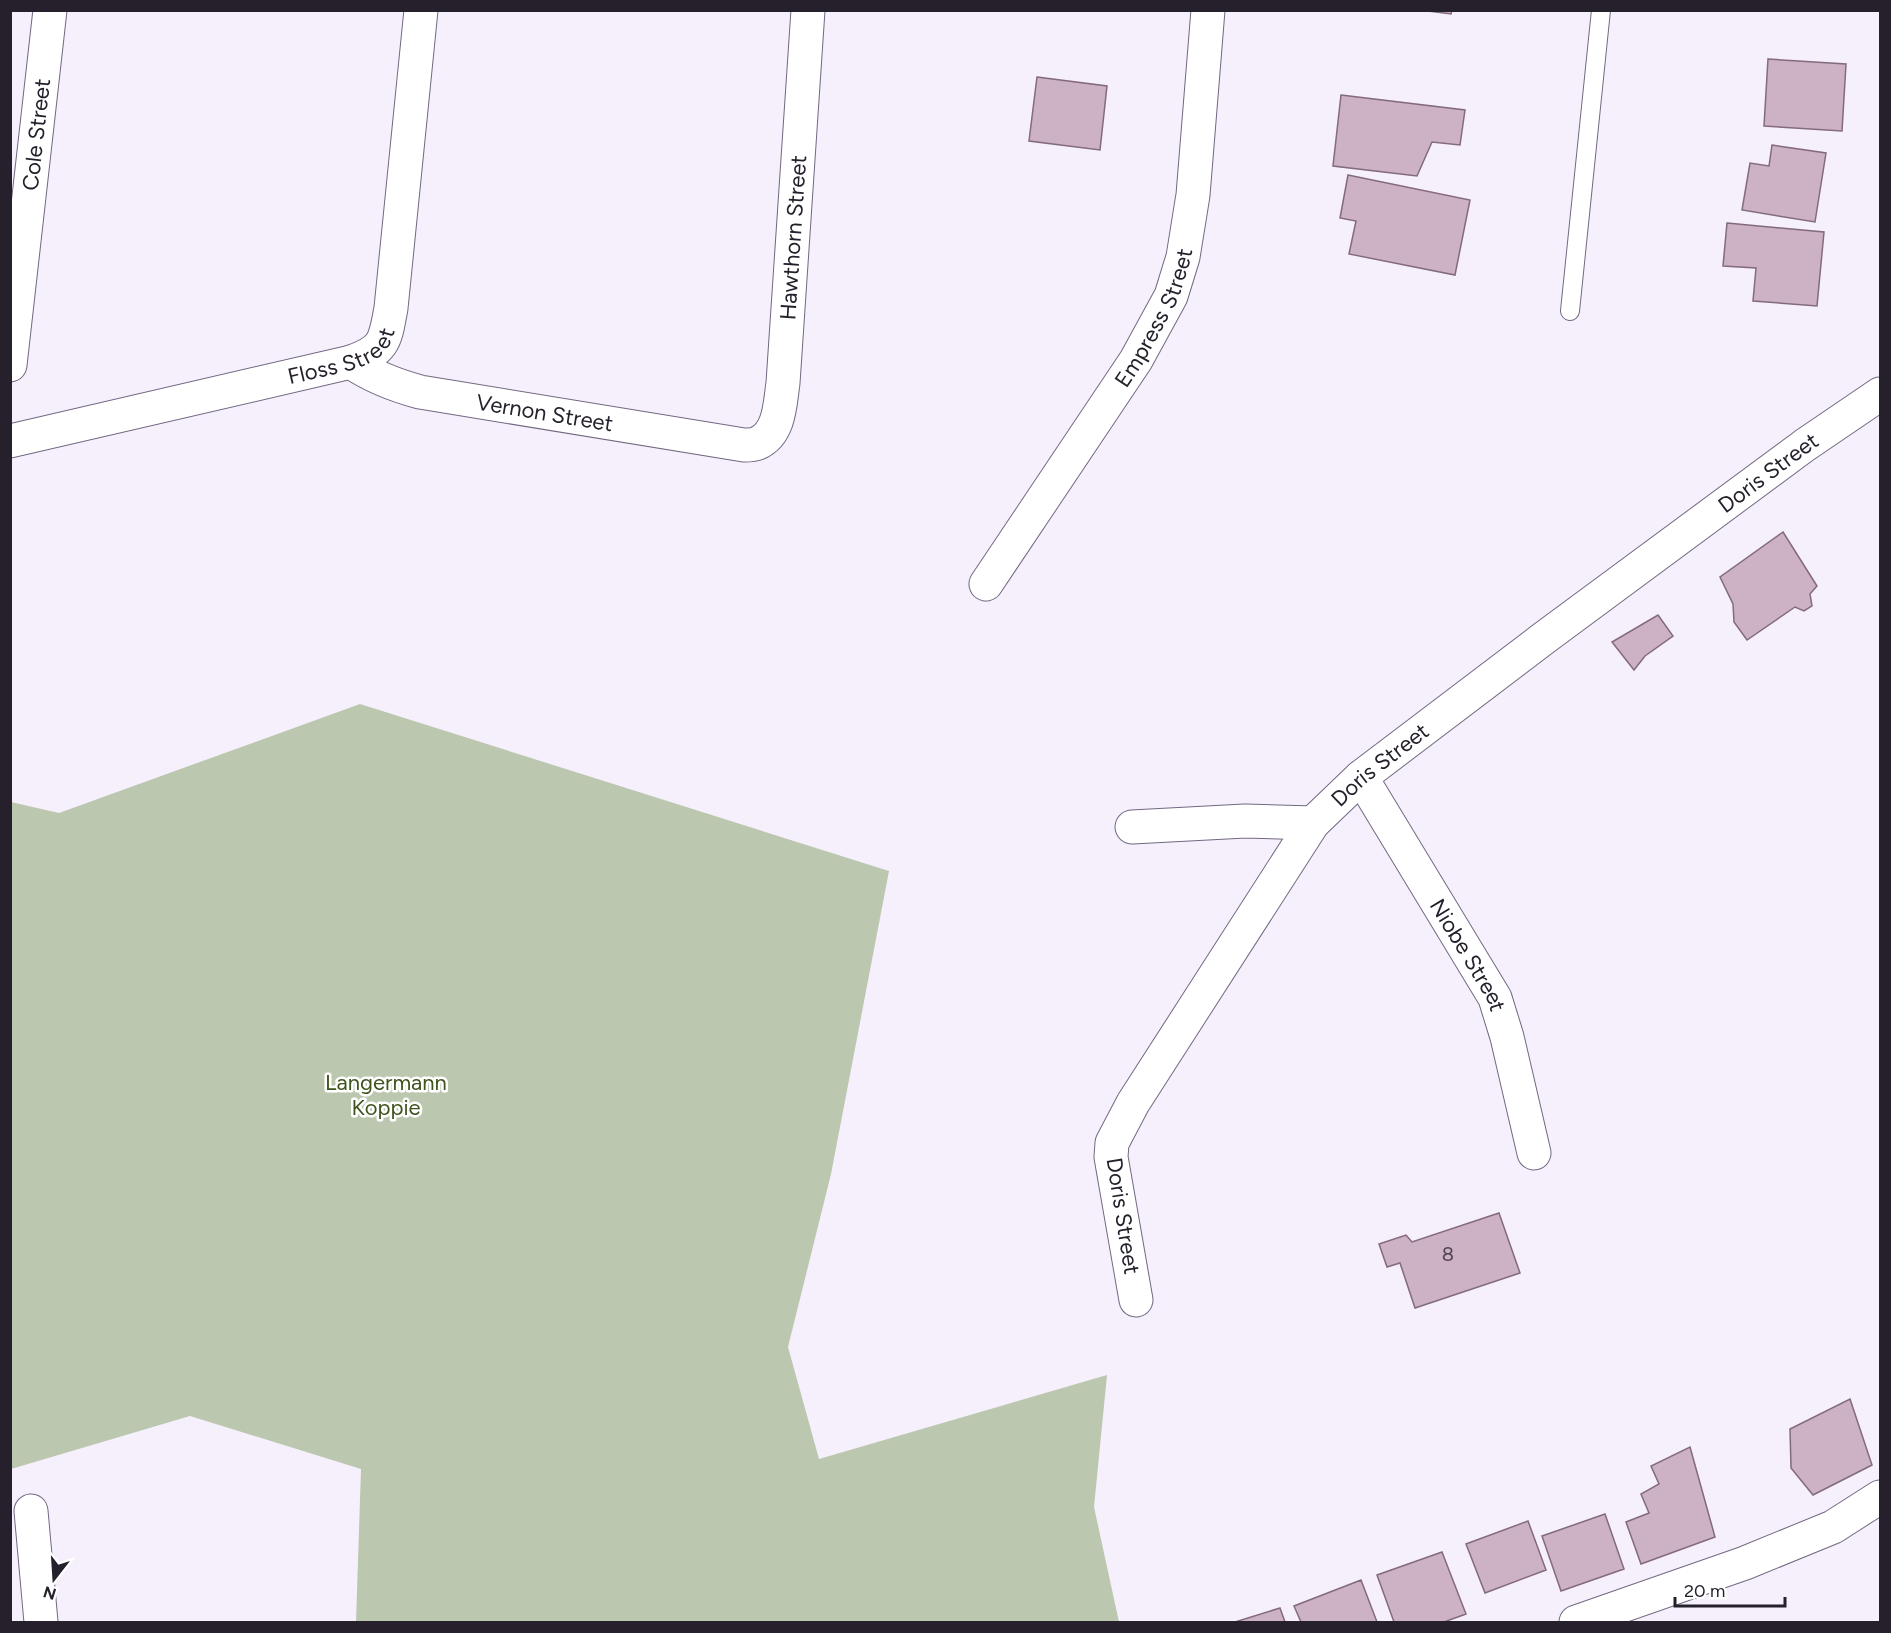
<svg xmlns="http://www.w3.org/2000/svg" width="1891" height="1633" viewBox="0 0 1891 1633" font-family="Figtree,sans-serif">
<style>
.green{fill:#bcc7af}
.building{fill:#cdb1c4;stroke:#836a7c;stroke-width:1.5}
.lines{fill:none;stroke-linecap:round;stroke-linejoin:round}
.service-casing{stroke:#736882;stroke-width:20}
.minor-casing{stroke:#736882;stroke-width:35}
.service{stroke:#fff;stroke-width:18}
.minor{stroke:#fff;stroke-width:33}
.labels{text-anchor:middle;dominant-baseline:central;stroke-width:5;stroke-linejoin:round;paint-order:stroke}
.number-label{font-size:20px;fill:#4f4451}
.street-label{font-size:22px;fill:#25202b;stroke:#fff}
.park-label{font-size:22px;fill:#3e531c;stroke:#fff}
</style>
<rect width="100%" height="100%" fill="#f5f0fc"/>
<path class="green" d="M360,704l529,167 -58,303 -43,173 31,112 288,-84 -13,132 25,115h-763l5,-153 -171,-53 -179,53v-667l48,11z"/>
<path class="building" d="M1420,10h32l-1,4z
M1768,59l78,5 -4,67 -78,-5z
M1037,77l70,9 -7,64 -71,-9z
M1341,95l124,15 -5,35 -28,-3 -15,34 -84,-10z
M1772,145l54,8 -11,69 -73,-12 8,-47 19,3z
M1348,175l122,25 -15,75 -106,-21 7,-33 -16,-3z
M1727,223l97,9 -7,74 -64,-5 3,-33 -33,-2z
M1783,532l34,54 -7,8 2,12 -8,5 -9,-4 -48,33 -13,-18 -1,-18 -13,-27z
M1658,615l15,21 -28,20 -11,14 -22,-28z
M1499,1213l21,60 -105,35 -15,-45 -13,4 -8,-23 27,-9 6,7z
M1850,1399l22,66 -59,30 -22,-27 -1,-39z
M1690,1447l25,90 -74,27 -15,-42 23,-9 -8,-19 18,-10 -8,-18z
M1605,1514l19,55 -63,22 -19,-55z
M1528,1521l18,49 -61,23 -19,-49z
M1442,1552l24,62 -22,8h-50l-17,-47z
M1361,1580l16,42h-76l-7,-16z
M1280,1608l5,14h-50z"/>
<g class="lines">
<defs>
<path id="service" d="M1570,311l31,-301"/>
<g id="minor">
<path id="s1" d="M351,362c22,15 43,23 69,30l324,53c4,0 11,0 14,-2 22,-10 22,-40 25,-60l25,-373"/>
<path id="s2" d="M10,365l40,-355"/>
<path id="s3" d="M10,441l341,-79c34,-12 34,-21 40,-54l30,-298"/>
<path id="s4" d="M986,584l150,-224 35,-64 12,-39 10,-62 15,-185"/>
<path id="s5" d="M1361,777l134,221 12,39 27,116"/>
<path d="M1132,827l113,-6 68,2"/>
<path id="s6" d="M1136,1300l-25,-143 1,-14 21,-40 180,-280 48,-46 183,-139 261,-193 75,-51"/>
<path d="M31,1511l10,111"/>
<path d="M1576,1622l169,-59 88,-36 47,-30"/>
</g>
</defs>
<use href="#service" class="service-casing"/>
<use href="#minor" class="minor-casing"/>
<use href="#service" class="service"/>
<use href="#minor" class="minor"/>
</g>
<g class="labels">
<g class="number-label">
<text x="1448" y="1254">8</text>
</g>
<g class="street-label">
<text stroke="none"><textPath href="#s2" startOffset="232">Cole Street</textPath></text>
<text stroke="none"><textPath href="#s1" startOffset="632">Hawthorn Street</textPath></text>
<text stroke="none"><textPath href="#s4" startOffset="316">Empress Street</textPath></text>
<text stroke="none"><textPath href="#s3" startOffset="344">Floss Street</textPath></text>
<text stroke="none"><textPath href="#s1" startOffset="202">Vernon Street</textPath></text>
<text stroke="none"><textPath href="#s6" startOffset="1112">Doris Street</textPath></text>
<text stroke="none"><textPath href="#s6" startOffset="626">Doris Street</textPath></text>
<text stroke="none"><textPath href="#s5" startOffset="208">Niobe Street</textPath></text>
<text transform="translate(1123 1216) rotate(81)">Doris Street</text>
</g>
<g class="park-label">
<text x="386" y="1082">Langermann<tspan x="386" dy="25">Koppie</tspan></text>
</g>
</g>
<rect width="1891" height="1633" fill="none" stroke="#25202b" stroke-width="24"/>
<g transform="translate(54 1579) rotate(197)" stroke="#ffffff" stroke-width="4.5" paint-order="stroke">
<path d="M0-4.5L10 22L0 15L-10 22Z" fill="#25202b"/>
<text y="-9" font-size="16" font-weight="bold" text-anchor="middle" fill="#25202b">N</text>
</g>
<path d="M1675 1597v9h110v-9" fill="none" stroke="#25202b" stroke-width="3"/>
<text x="1684" y="1597" font-size="18" fill="#25202b" stroke="#ffffff" stroke-width="4.5" paint-order="stroke">20 m</text>
</svg>
